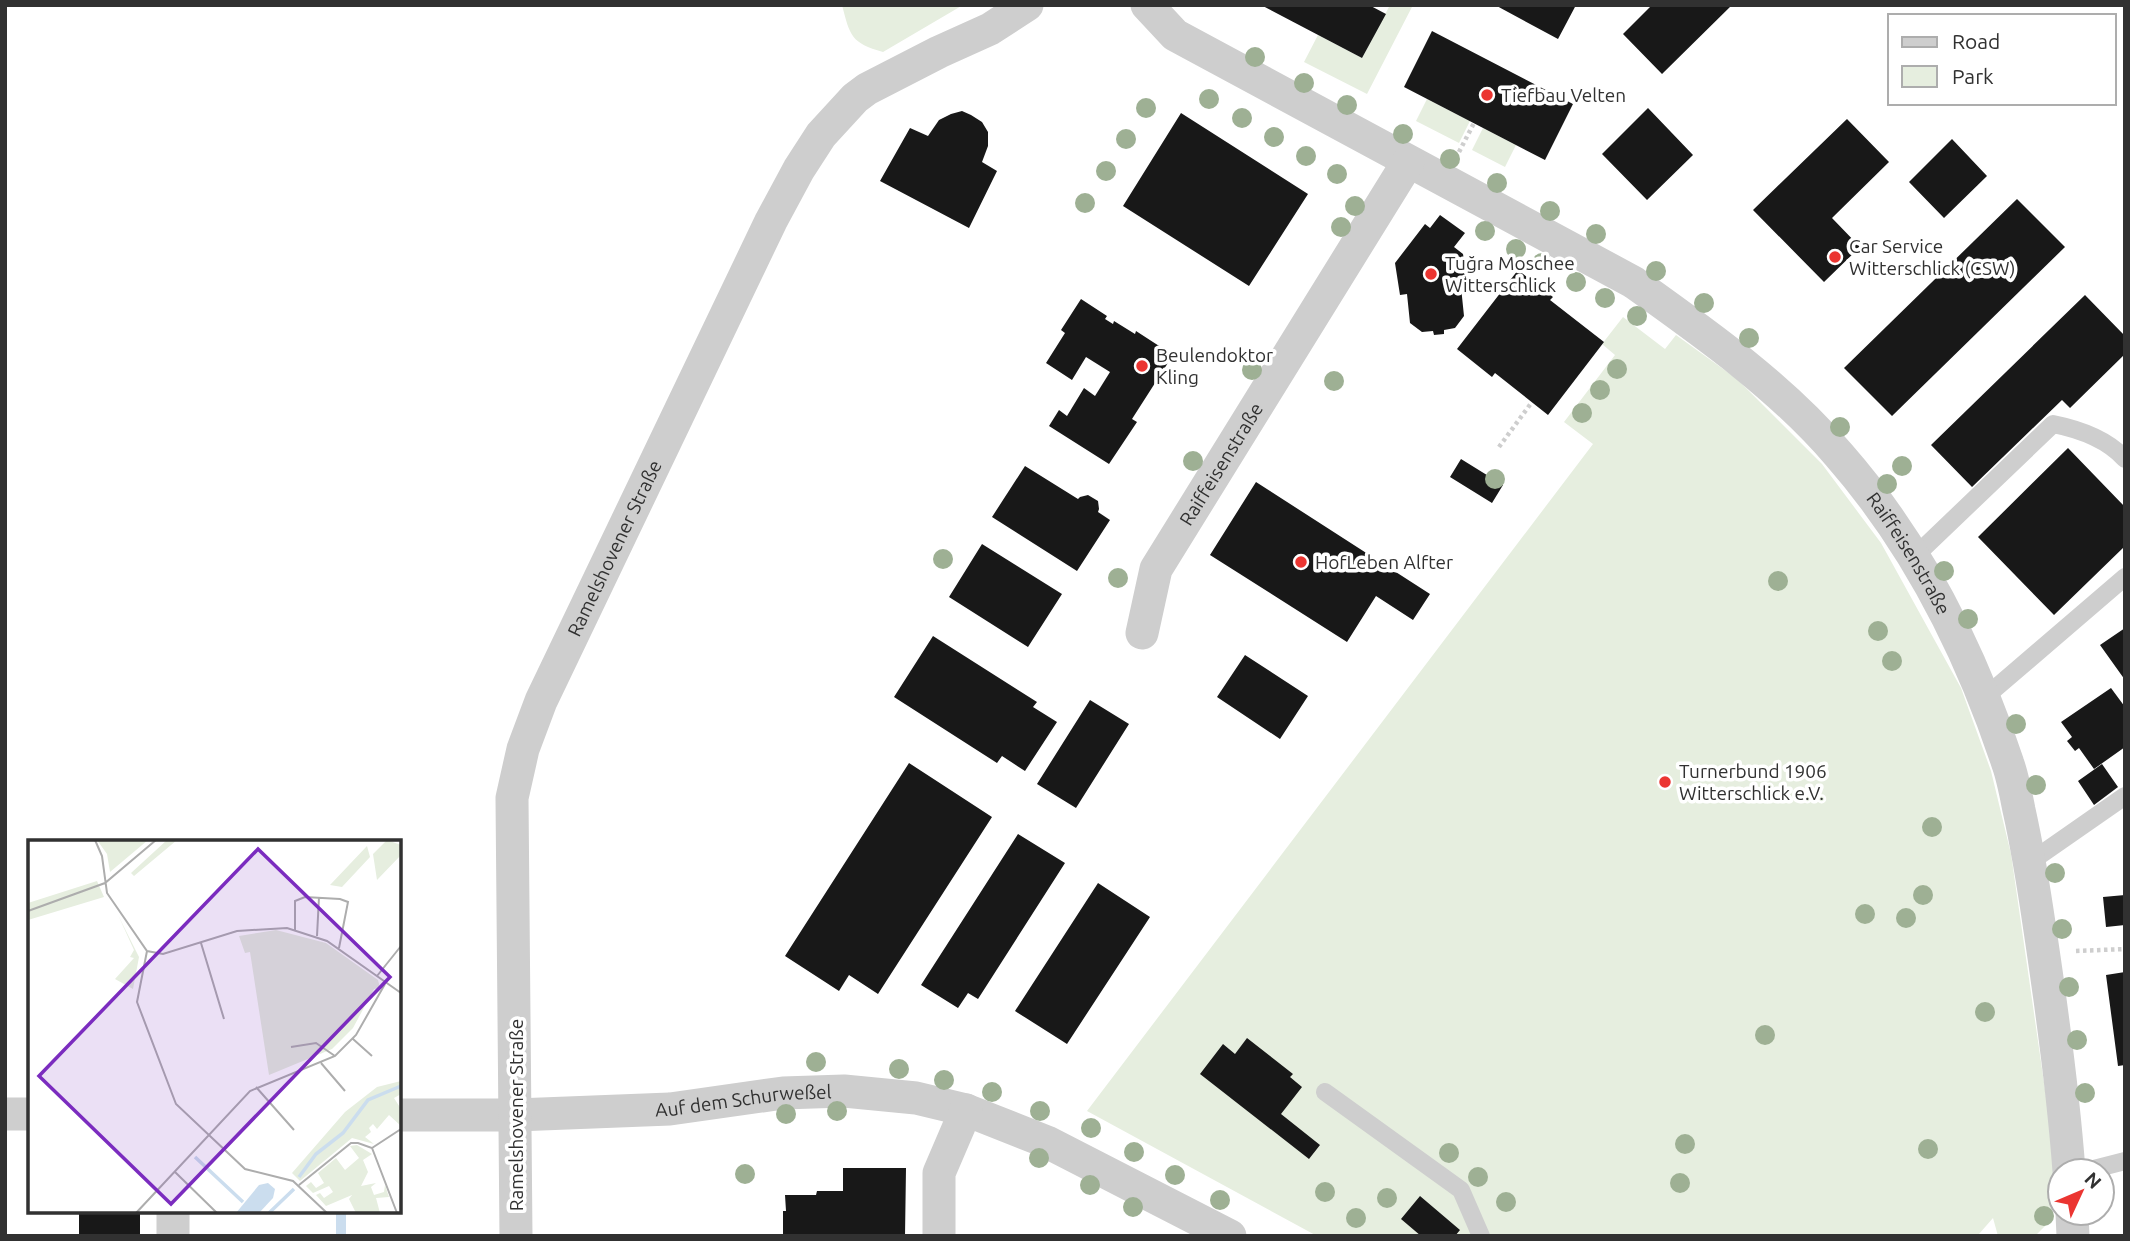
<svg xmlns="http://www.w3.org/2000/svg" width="2130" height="1241" viewBox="0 0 2130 1241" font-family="Ubuntu,sans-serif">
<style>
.green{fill:#e6eedf}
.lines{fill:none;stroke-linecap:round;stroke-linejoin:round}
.stream{stroke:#cbddee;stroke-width:10}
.building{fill:#181818}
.path{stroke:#cecece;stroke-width:4.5;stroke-dasharray:3.5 3.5;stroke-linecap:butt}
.lane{stroke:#cecece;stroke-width:18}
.street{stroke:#cecece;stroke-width:33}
.tree{fill:#9eb094}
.poi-dot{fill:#eb3531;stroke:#fff;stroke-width:2.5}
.labels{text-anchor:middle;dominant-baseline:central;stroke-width:7;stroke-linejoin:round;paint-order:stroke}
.poi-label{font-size:19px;fill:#313131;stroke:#fff;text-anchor:start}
.street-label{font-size:19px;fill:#313131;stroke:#fff}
.inset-river{fill:none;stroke:#cbddee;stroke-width:3.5}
.inset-road{fill:none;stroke:#adadad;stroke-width:2}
.view{fill:#7b2cbf;fill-opacity:0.15;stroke:#7b2cbf;stroke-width:3.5}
.inset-edge{fill:none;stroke:#313131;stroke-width:3.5}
</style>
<rect width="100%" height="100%" fill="#fff"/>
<path class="green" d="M842,5h121l-80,47c-32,-9 -33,-16 -41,-47z
M1390,5h23l-46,89 -63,-32 14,-27 44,23z
M1427,99l43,22 -11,22 -43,-22z
M1483,128l33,17 -11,22 -33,-17z
M1623,317l42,32 11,-14 61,44 85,85 59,79 80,145 30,83 20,83 44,305 2,37 -8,26 -14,14h-37l-5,-18 -14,16 -8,2h-654l-230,-125 506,-667 -29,-22 51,-67 -13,-11z"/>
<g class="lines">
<path class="stream" d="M341,1211v25"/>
</g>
<path class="building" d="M1261,5h108l17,9 -24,44z
M1495,5h81l-18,34z
M1652,5h80l-70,69 -39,-40z
M1432,31l141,73 -28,56 -141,-73z
M1648,108l45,47 -46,45 -45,-46z
M962,111l9,4 11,7 6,10v14l-6,16 15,9 -28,57 -89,-47 30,-53 18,8 11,-16 12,-6z
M1181,113l127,81 -59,92 -126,-80z
M1847,119l42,43 -57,56 28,29 -36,35 -71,-72z
M1952,139l35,37 -43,42 -35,-36z
M2017,199l48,48 -173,169 -48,-48z
M1440,215l25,18 -11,14 9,7 5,32 -7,1 3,29 -9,12 -11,2v4l-10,1 -1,-4 -11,1 -12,-9 -3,-29 -7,1 -5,-32 30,-39 5,4z
M1518,270l35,27 -3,3 54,42 -56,73 -53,-42 -3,4 -35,-28z
M2085,295l40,41v18l-55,54 -8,-8 -90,87 -41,-42z
M1081,299l26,17 -2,3 8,5 1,-3 21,13 1,-3 37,24 -41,64 5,3 -28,42 -60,-38 10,-16 8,6 17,-28 11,8 15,-24 -24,-15 -14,23 -26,-17 19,-30 -4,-3z
M2068,448l57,59v39l-71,69 -76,-78z
M1461,459l42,26 -11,18 -42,-26z
M1025,466l53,33 2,-2 8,-2 10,6 1,8 -1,3 12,8 -33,51 -85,-54z
M1256,482l174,112 -17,26 -37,-24 -29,46 -137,-87z
M982,544l80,50 -34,53 -79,-50z
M2125,628v52l-25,-35z
M933,636l104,66 -4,5 24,15 -32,49 -23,-15 -5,7 -103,-66z
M1245,655l63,41 -28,43 -63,-42z
M2111,688l14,19v40l-31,22 -15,-21 -4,3 -8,-10 5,-4 -11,-15z
M1090,700l39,24 -53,84 -39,-24z
M909,763l83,54 -114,177 -29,-19 -10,16 -54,-35z
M2102,764l16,23 -24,18 -16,-24z
M1018,834l47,29 -87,136 -10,-6 -10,15 -37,-23z
M1098,883l52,34 -83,127 -52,-33z
M2125,895v30l-19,2 -3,-30z
M2125,972v93l-7,1 -12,-91z
M1247,1038l46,36 -3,3 12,10 -21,27 39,31 -11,14 -109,-85 23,-30 12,10z
M843,1168h63l-1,68h-122v-25h3l-1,-16h31l1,-4h26z
M1420,1196l40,34 -5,6h-34l-20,-17z
M79,1211h61v25h-61z"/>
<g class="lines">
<path class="path" d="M1459,152l15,-29
M1499,447l33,-45
M2076,951l49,-2"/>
<path class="lane" d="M1913,558l140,-134c25,5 54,15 72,35
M1984,698l141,-121
M2030,862l95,-66
M1325,1092l136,98 20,46
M2086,1171l39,-10"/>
<g class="street">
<path id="s1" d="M1147,5l28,30 458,247c73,52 148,105 206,173 78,89 132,197 169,309 5,14 8,31 11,46 9,40 15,79 21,120 12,80 23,160 29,241"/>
<path id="s2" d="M1142,633l14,-64 252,-407"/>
<path d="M5,1114h25"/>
<path id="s3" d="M399,1115h117l154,-6 113,-16 61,-2 72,7 50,12 81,32 183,94"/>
<path d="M2072,1213l1,23"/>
<path d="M173,1236v-25"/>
<path id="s4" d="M516,1236l-4,-438 11,-49 18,-48 230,-480 28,-52 22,-34 34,-37 12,-9 72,-37 51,-23 37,-24"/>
<path d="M939,1236v-63l27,-63"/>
</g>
</g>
<g class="tree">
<circle cx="1255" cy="57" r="10"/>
<circle cx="1304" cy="83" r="10"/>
<circle cx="1209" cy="99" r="10"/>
<circle cx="1347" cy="105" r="10"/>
<circle cx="1146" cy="108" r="10"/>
<circle cx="1242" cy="118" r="10"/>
<circle cx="1403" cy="134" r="10"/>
<circle cx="1274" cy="137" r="10"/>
<circle cx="1126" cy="139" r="10"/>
<circle cx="1306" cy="156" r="10"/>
<circle cx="1450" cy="159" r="10"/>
<circle cx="1106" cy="171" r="10"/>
<circle cx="1337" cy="174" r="10"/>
<circle cx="1497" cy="183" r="10"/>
<circle cx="1085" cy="203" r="10"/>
<circle cx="1355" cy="206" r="10"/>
<circle cx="1550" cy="211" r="10"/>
<circle cx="1341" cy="227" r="10"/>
<circle cx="1485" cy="231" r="10"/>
<circle cx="1596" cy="234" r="10"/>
<circle cx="1516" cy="249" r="10"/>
<circle cx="1542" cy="263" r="10"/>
<circle cx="1656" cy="271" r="10"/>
<circle cx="1576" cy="282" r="10"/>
<circle cx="1605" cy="298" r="10"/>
<circle cx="1704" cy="303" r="10"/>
<circle cx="1637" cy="316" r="10"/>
<circle cx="1749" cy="338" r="10"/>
<circle cx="1617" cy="369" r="10"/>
<circle cx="1252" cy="370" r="10"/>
<circle cx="1334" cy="381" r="10"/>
<circle cx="1600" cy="390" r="10"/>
<circle cx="1582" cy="413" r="10"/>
<circle cx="1840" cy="427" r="10"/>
<circle cx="1193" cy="461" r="10"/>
<circle cx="1902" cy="466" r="10"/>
<circle cx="1495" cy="479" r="10"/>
<circle cx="1887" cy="484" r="10"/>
<circle cx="943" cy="559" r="10"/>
<circle cx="1944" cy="571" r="10"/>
<circle cx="1118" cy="578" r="10"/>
<circle cx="1778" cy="581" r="10"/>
<circle cx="1968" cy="619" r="10"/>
<circle cx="1878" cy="631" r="10"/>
<circle cx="1892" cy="661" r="10"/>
<circle cx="2016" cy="724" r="10"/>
<circle cx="2036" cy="785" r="10"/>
<circle cx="1932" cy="827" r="10"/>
<circle cx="2055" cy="873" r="10"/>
<circle cx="1923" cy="895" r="10"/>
<circle cx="1865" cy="914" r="10"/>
<circle cx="1906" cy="918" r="10"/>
<circle cx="2062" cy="929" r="10"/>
<circle cx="2069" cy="987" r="10"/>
<circle cx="1985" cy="1012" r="10"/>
<circle cx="1765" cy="1035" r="10"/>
<circle cx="2077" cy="1040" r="10"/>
<circle cx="816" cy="1062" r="10"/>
<circle cx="899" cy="1069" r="10"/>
<circle cx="944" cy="1080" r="10"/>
<circle cx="992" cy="1092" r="10"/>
<circle cx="2085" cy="1093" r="10"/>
<circle cx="837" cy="1111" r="10"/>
<circle cx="1040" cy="1111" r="10"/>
<circle cx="786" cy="1114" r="10"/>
<circle cx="1091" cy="1128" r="10"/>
<circle cx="1685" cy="1144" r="10"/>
<circle cx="1928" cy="1149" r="10"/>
<circle cx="1134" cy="1152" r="10"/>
<circle cx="1449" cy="1153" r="10"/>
<circle cx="1039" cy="1158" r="10"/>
<circle cx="745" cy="1174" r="10"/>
<circle cx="1175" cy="1175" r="10"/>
<circle cx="1478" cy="1177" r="10"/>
<circle cx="1680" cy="1183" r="10"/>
<circle cx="1090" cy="1185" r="10"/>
<circle cx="1325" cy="1192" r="10"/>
<circle cx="1387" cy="1198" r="10"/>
<circle cx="1220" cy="1200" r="10"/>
<circle cx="1506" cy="1202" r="10"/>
<circle cx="1133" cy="1207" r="10"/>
<circle cx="2044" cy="1216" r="10"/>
<circle cx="1356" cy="1218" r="10"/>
</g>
<g class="poi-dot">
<circle cx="1487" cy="95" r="7"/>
<circle cx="1835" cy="257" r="7"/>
<circle cx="1431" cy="274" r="7"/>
<circle cx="1142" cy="366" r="7"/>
<circle cx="1301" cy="562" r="7"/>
<circle cx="1665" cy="782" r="7"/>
</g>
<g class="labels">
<g class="poi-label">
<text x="1501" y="95">Tiefbau Velten</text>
<text x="1849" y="246">Car Service<tspan x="1849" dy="22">Witterschlick (CSW)</tspan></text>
<text x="1445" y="263">Tuğra Moschee<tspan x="1445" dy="22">Witterschlick</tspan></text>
<text x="1156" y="355">Beulendoktor<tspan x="1156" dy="22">Kling</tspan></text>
<text x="1315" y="562">HofLeben Alfter</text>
<text x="1679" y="771">Turnerbund 1906<tspan x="1679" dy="22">Witterschlick e.V.</tspan></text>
</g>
<g class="street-label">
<text stroke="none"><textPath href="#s2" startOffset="189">Raiffeisenstraße</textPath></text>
<text stroke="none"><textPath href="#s4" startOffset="709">Ramelshovener Straße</textPath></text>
<text stroke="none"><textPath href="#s1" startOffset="952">Raiffeisenstraße</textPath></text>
<text stroke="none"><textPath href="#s3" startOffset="345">Auf dem Schurweßel</textPath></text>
<text transform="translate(516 1115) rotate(-90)">Ramelshovener Straße</text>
</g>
</g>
<g transform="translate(28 840)">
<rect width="373" height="373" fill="#fff"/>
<path d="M69,0h51l-38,32 -3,-18zM139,0h10l-43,36 -3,-3zM359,0l14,5v10l-24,25 -4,-26zM339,6l3,11 -28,30 -12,-2zM69,41l7,16 -76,23v-17zM90,75l21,42 -6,32 -18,-10 19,-21 -4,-1 4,-7zM248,90l50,13 52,37 2,8 -6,1 -21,39 -21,21 -63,26 -19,-123 -5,1 -6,-17zM373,241v13l-7,4 7,11v17l-12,-11 -12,14 -4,-5 -4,4 2,4 -6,5 9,7 -22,-6 -52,43 -8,-8 53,-61 32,-25zM329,305l15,9 -9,6 5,12 -7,14 15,-3 -5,4 3,8 10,-3 1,-7 4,12 -13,1 4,15h-24l-7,-14 3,-4 -26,11 -10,-11 4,-2 4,5 9,-6 -4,-6 -16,7 -7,-7 5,-4 5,6 8,-5 -6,-10 18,-15 9,12 14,-12 -9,-12z" fill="#e6eedf"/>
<path d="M240,343l7,6 -2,9 -14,15h-23l23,-28z" fill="#cbddee"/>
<path class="inset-river" d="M167,317l48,45M271,337l17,-23 27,-21 25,-33 33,-14M241,373l25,-24"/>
<path class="inset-road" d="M67,0l7,16 5,37 40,58 16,3 74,-23 50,-3 40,13 74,52M0,71l77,-28 51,-43M267,90v-29l10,-4 35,2 8,3 -9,46M289,96l2,-39M173,103l23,76M119,111l-10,51 39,102 69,65 48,12 34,32M349,136l24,-30M325,199l19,17M263,207l25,-4 19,13M293,223l24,28M228,247l38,43M344,308l29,-19M147,332l42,41M271,345l52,-42h7l14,5 25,65M108,373l114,-122 85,-35 21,-21 29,-51"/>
<path class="view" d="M230,9l132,128 -219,227 -132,-128z"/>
<rect width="373" height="373" class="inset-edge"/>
</g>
<rect width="2130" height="1241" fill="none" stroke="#313131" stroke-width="14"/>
<rect x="1888" y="14" width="228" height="91" fill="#ffffff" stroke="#adadad" stroke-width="2"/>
<rect x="1902" y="37" width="35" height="10" fill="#cecece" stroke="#adadad" stroke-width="2"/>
<text x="1952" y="49" font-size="21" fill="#313131">Road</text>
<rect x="1902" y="66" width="35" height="21" fill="#e6eedf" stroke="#adadad" stroke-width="2"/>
<text x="1952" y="84" font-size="21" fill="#313131">Park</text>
<g transform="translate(2081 1192) rotate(46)"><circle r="33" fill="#ffffff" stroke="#adadad" stroke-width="2"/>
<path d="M0-5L12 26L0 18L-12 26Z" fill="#eb3531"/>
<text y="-10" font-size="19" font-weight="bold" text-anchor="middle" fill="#313131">N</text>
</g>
</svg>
